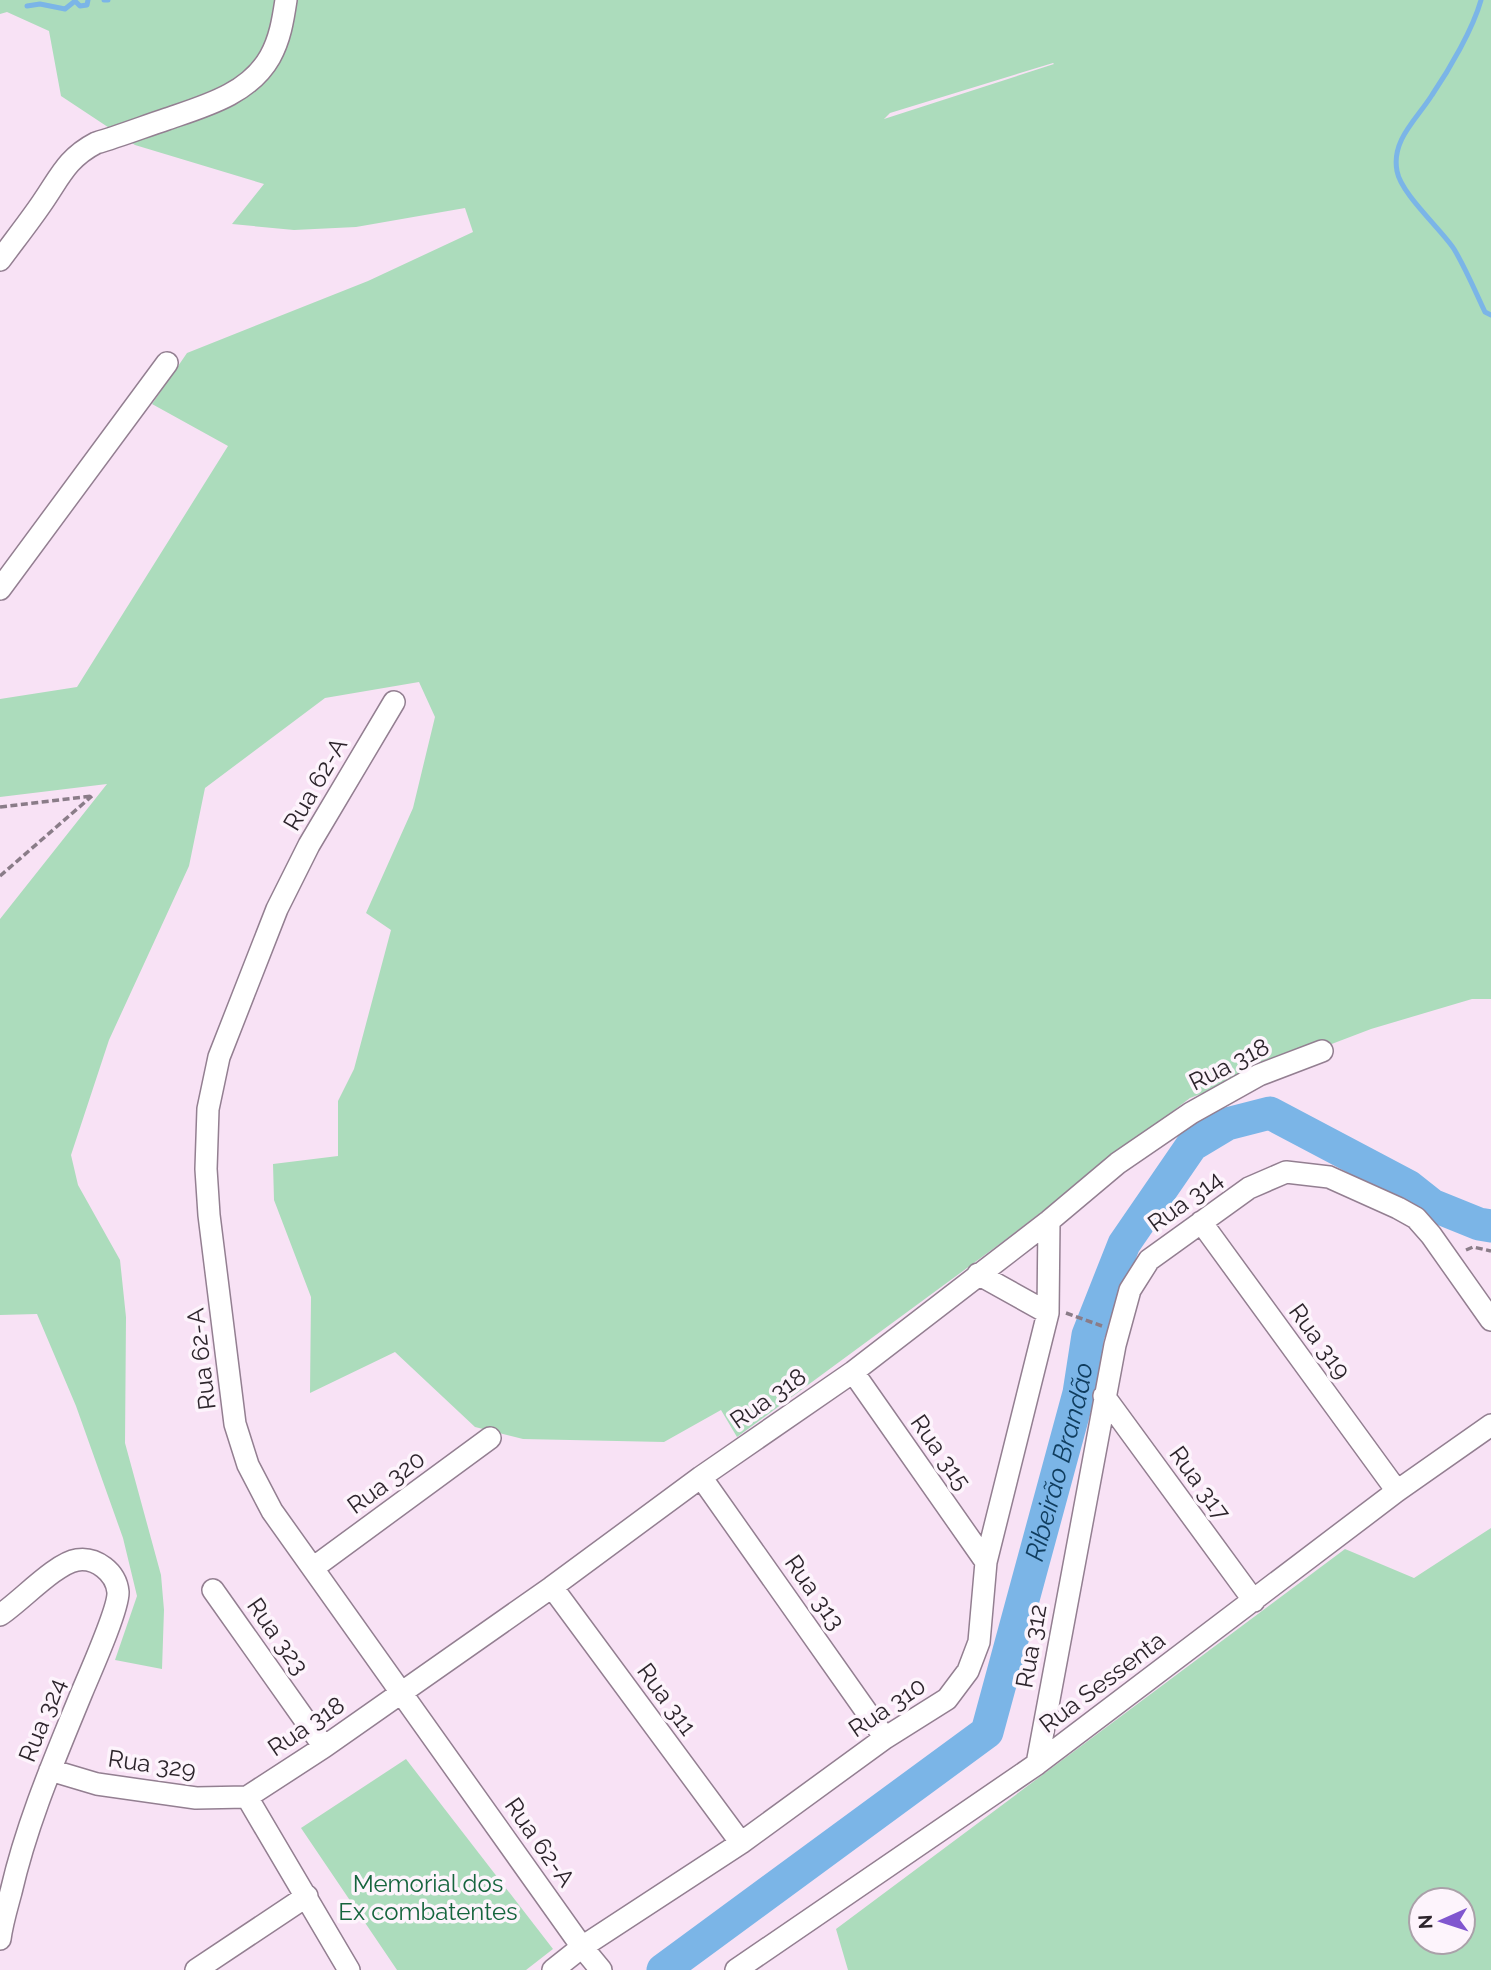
<svg xmlns="http://www.w3.org/2000/svg" width="1491" height="1970" viewBox="0 0 1491 1970" font-family="Raleway,sans-serif">
<style>
.green{fill:#acdcbc;fill-rule:evenodd}
.lines{fill:none;stroke-linecap:round;stroke-linejoin:round}
.stream{stroke:#7bb5e7;stroke-width:5}
.river{stroke:#7bb5e7;stroke-width:33}
.minor-casing{stroke:#937f91;stroke-width:24}
.path{stroke:#8a7c88;stroke-width:3.5;stroke-dasharray:7 3.5;stroke-linecap:butt}
.minor{stroke:#fff;stroke-width:21}
.labels{text-anchor:middle;dominant-baseline:central;stroke-width:7;stroke-linejoin:round;paint-order:stroke}
.street-label{font-size:24px;fill:#2d252c;stroke:#fdf4fc}
.park-label{font-size:24px;fill:#16653e;stroke:#fdf4fc}
.water-label{font-size:26px;font-style:italic;fill:#0f3c5d;stroke:#fdf4fc}
</style>
<rect width="100%" height="100%" fill="#f8e2f5"/>
<path class="green" d="M0,0h1491v999h-19l-101,30 -181,69 -189,145 -264,194 -16,-27 -57,32 -141,-3 -48,-12 -80,-75 -85,41 1,-96 -37,-97 -1,-36 65,-8v-55l16,-32 37,-139 -25,-17 47,-105 22,-91 -16,-35 -94,16 -120,90 -16,78 -80,174 -38,115 7,30 42,75 6,57 -1,126 36,132 3,35 -2,59 -47,-9 22,-64 -14,-58 -47,-132 -39,-92 -37,1v-396l107,-135 -107,13v-98l77,-12 151,-241 -76,-42 35,-51 181,-72 105,-49 -8,-24 -109,19 -62,3 -62,-6 32,-40 -129,-39 -74,-49 -12,-65 -42,-19 -7,2zM1053,63l1,1 -170,55 6,-6z
M1491,1528v442h-643l-12,-41 509,-380 69,29zM1421,1900h42v42h-42z
M406,1759l147,190 -27,21h-129l-96,-142z"/>
<g class="lines">
<path class="stream" d="M104,0h4
M1481,0c-8,29 -32,70 -49,95 -15,24 -41,45 -35,76 4,23 44,58 57,78 12,20 21,42 31,63l6,3
M27,6l13,-2 25,5 10,-8 5,5 7,-1 1,-5"/>
<path class="river" id="s1" d="M663,1970l324,-238 92,-339 9,-58 36,-91 68,-99 35,-21 43,-11 138,73 24,19 47,19 12,2"/>
<defs>
<path id="minor" d="M0,260c14,-19 29,-38 42,-57 18,-26 25,-45 54,-60 24,-7 47,-16 71,-24 38,-13 82,-25 103,-62 10,-18 13,-37 16,-57
M0,589l167,-226
M394,702l-85,143 -32,64 -58,148 -11,52 -2,60 3,46 26,209 13,41 24,46 310,436 19,23
M1201,1222l196,269
M978,1274l70,39
M853,1372l133,190
M1104,1396l150,205
M701,1477l184,261
M313,1568l177,-130
M552,1587l189,256
M213,1590l111,157
M0,1615c20,-13 56,-52 77,-55 19,-3 39,12 41,32 1,16 -28,81 -36,100 -27,66 -55,130 -71,200 -4,15 -9,31 -11,47
M1037,1764l78,-419 15,-55 19,-30 100,-72 37,-16 43,5 69,31 18,10 15,17 60,85
M50,1770l47,14 99,14 51,-1
M247,1797l77,-50 228,-160 149,-110 152,-105 196,-151 69,-58 73,-50 68,-38 63,-24
M247,1797l102,173
M196,1970l111,-74
M553,1970l29,-23 159,-104 144,-105 62,-39 21,-28 11,-29 7,-80 62,-249 1,-92
M736,1970l301,-206 360,-273 94,-66"/>
</defs>
<use href="#minor" class="minor-casing"/>
<path class="path" d="M0,807l92,-11
M0,876l92,-80
M1466,1250l7,-3 18,4
M1066,1313l36,13"/>
<use href="#minor" class="minor"/>
</g>
<g class="labels">
<g class="street-label">
<text transform="translate(315 784) rotate(-60)">Rua 62-A</text>
<text transform="translate(1229 1064) rotate(-27)">Rua 318</text>
<text transform="translate(1185 1201) rotate(-36)">Rua 314</text>
<text transform="translate(1320 1341) rotate(54)">Rua 319</text>
<text transform="translate(201 1359) rotate(-97)">Rua 62-A</text>
<text transform="translate(768 1398) rotate(-35)">Rua 318</text>
<text transform="translate(941 1452) rotate(55)">Rua 315</text>
<text transform="translate(386 1482) rotate(-36)">Rua 320</text>
<text transform="translate(1200 1483) rotate(54)">Rua 317</text>
<text transform="translate(815 1592) rotate(55)">Rua 313</text>
<text transform="translate(278 1636) rotate(55)">Rua 323</text>
<text transform="translate(1031 1646) rotate(-80)">Rua 312</text>
<text transform="translate(1102 1682) rotate(-37)">Rua Sessenta</text>
<text transform="translate(667 1699) rotate(54)">Rua 311</text>
<text transform="translate(887 1707) rotate(-34)">Rua 310</text>
<text transform="translate(42 1720) rotate(-68)">Rua 324</text>
<text transform="translate(306 1726) rotate(-34)">Rua 318</text>
<text transform="translate(152 1764) rotate(8)">Rua 329</text>
<text transform="translate(540 1842) rotate(55)">Rua 62-A</text>
</g>
<g class="park-label">
<text x="428" y="1883">Memorial dos<tspan x="428" dy="28">Ex combatentes</tspan></text>
</g>
<g class="water-label">
<text stroke="none"><textPath href="#s1" startOffset="682">Ribeirão Brandão</textPath></text>
</g>
</g>
<g transform="translate(1442 1921) rotate(267)"><circle r="33" fill="#fdf4fc" stroke="#aaa1a9" stroke-width="2"/>
<path d="M0-5L12 26L0 18L-12 26Z" fill="#8056cf"/>
<text y="-10" font-size="19" font-weight="bold" text-anchor="middle" fill="#2d252c">N</text>
</g>
</svg>
